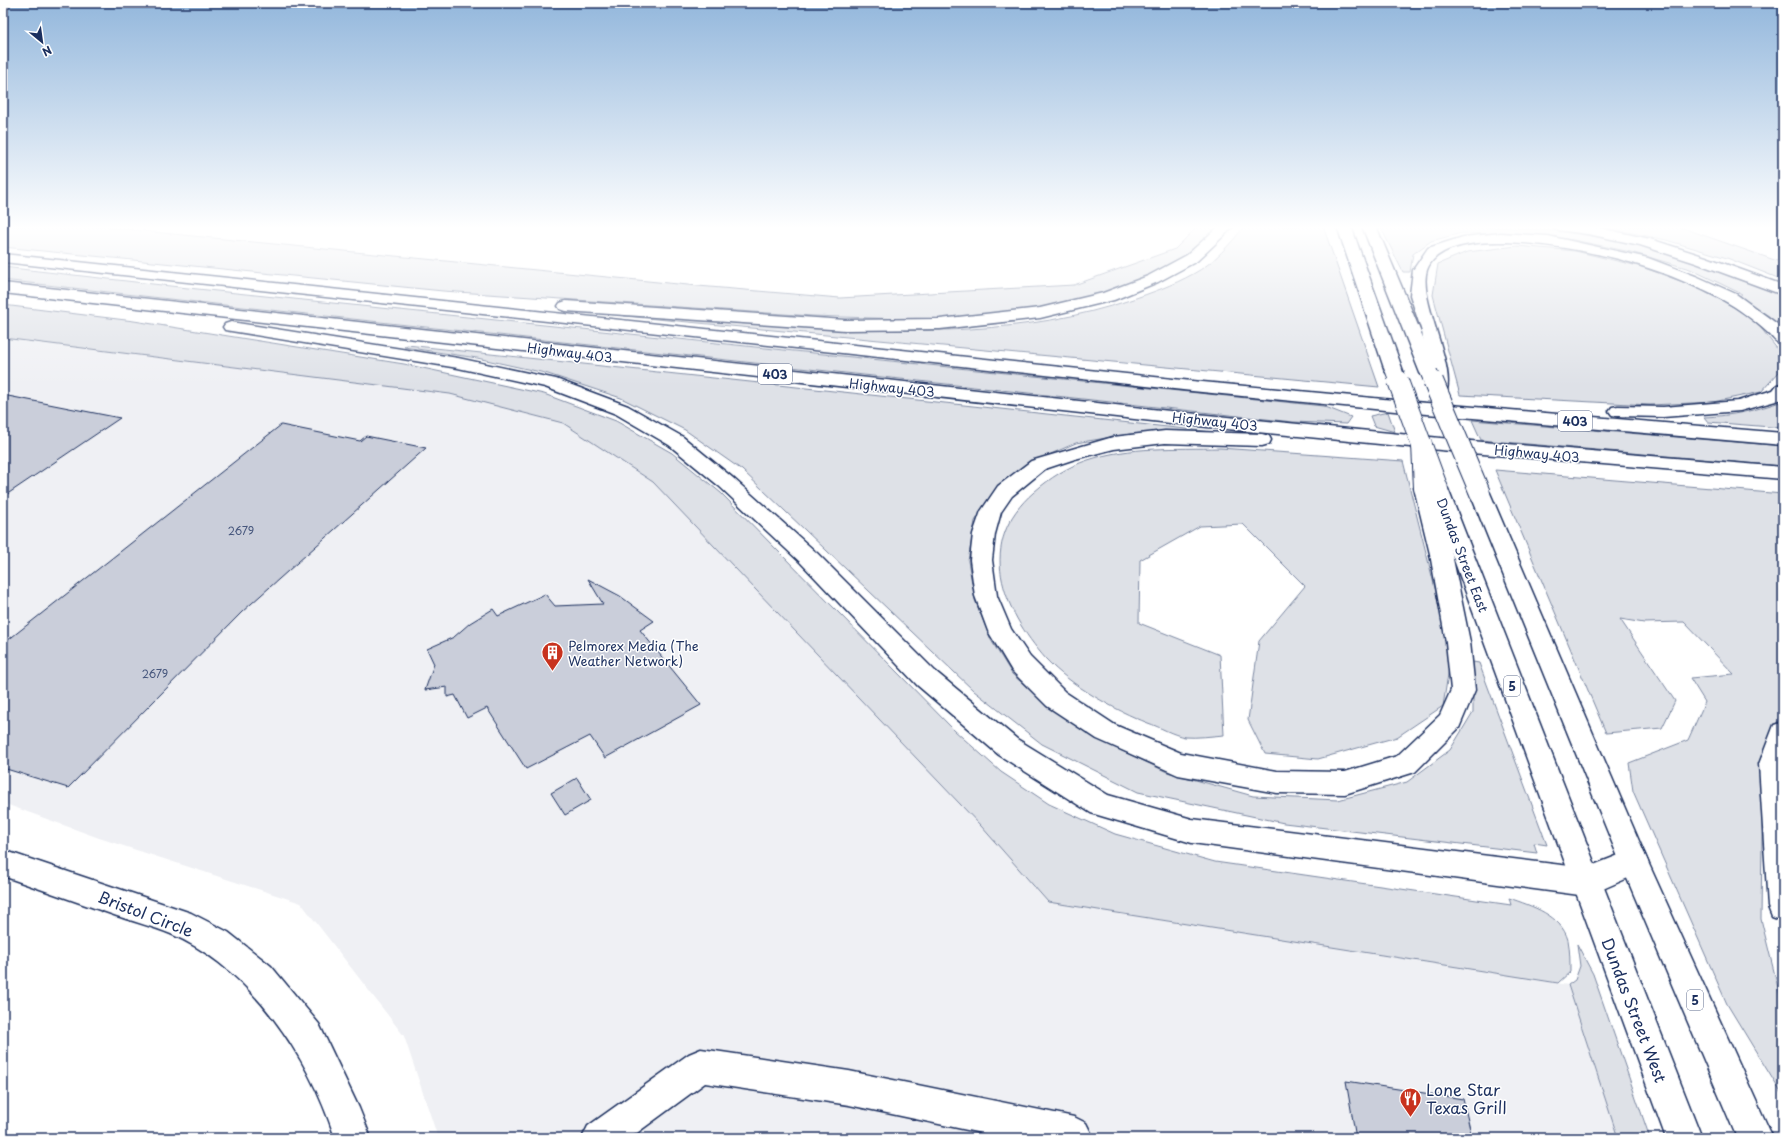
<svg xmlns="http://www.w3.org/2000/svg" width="1786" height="1141" viewBox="0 0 1786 1141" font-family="'Playpen Sans',sans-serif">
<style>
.built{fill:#eff0f4}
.green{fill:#dee1e7;stroke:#7c88a2}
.building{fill:#caceda;stroke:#1b2f5e}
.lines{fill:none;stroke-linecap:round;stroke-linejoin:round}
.minor-casing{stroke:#1b2f5e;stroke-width:3}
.major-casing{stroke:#1b2f5e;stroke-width:3}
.highway-casing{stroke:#1b2f5e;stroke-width:3}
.minor{fill:#fff;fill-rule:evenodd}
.major{fill:#fff;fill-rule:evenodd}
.highway{fill:#fff;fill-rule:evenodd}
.major-bridge-far1-casing{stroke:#1b2f5e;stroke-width:18;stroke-linecap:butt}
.major-bridge-casing{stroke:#1b2f5e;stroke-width:22;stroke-linecap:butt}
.highway-bridge-casing{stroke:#1b2f5e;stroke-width:22;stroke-linecap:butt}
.major-bridge-far1{stroke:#fff;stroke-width:16}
.major-bridge{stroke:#fff;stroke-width:20}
.highway-bridge{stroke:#fff;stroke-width:20}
.labels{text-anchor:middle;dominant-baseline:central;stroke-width:3;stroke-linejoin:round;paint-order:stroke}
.number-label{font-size:11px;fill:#47577d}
.shield{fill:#fff;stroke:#5f6d8e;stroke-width:1}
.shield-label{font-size:12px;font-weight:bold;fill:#1b2f5e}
.street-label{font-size:13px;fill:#1b2f5e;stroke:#fff}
.poi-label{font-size:13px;fill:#1b2f5e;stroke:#fff;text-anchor:start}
.near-street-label{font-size:16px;fill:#1b2f5e;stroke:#fff}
.near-poi-label{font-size:16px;fill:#1b2f5e;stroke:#fff;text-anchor:start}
</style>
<rect width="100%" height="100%" fill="#fff"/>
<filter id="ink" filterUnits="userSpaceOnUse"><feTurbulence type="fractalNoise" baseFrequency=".025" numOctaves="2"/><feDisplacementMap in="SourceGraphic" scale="8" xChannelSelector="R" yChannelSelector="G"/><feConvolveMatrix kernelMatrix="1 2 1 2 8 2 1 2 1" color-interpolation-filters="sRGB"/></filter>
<g filter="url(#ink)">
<path class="built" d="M3,338l447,56 113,29 90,59 328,344 67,76 520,83 50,153h-1180l-34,-102 -103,-133 -202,-65 -96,-35z"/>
<path class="green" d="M3,226h89l606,60 142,12 234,-13 101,-36 20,-20 -4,-3h32l-10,12 -31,26 -39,19 -119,31 -91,6 -120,-4 -370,-25 -440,-44z
M1245,226h78l56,161 -755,-71 1,-1c62,5 123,9 185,12 107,6 217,8 320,-27 21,-7 43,-15 63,-26 21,-11 37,-30 52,-48z
M1380,226c88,0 176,-1 262,20 48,13 94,31 141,48v35l-14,-13 -31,-19 4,-3 -52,-25 -59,-17 -57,-12 -64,-6 -48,-1 -31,8 -18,13 -3,18h-7z
M1599,226h78l106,37v17l-56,-22 -61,-18z
M1517,246l58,5 67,16 60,22 52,30 24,31 1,22 -18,20 -48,10 -63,3 -190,-10 -27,-100 5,-31 29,-12z
M3,267l185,21 1135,118 28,11 -5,7 -53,-2 -1132,-124 -158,-18z
M3,305l131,16 270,43 140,30 72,27 56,32 49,40 233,237 47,42 48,32 66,30 100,28 296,43 -2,-7c23,8 52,17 59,42 2,10 2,22 2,32l-12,11 -510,-81 -67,-76 -328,-344 -90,-59 -113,-29 -447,-56z
M407,345l816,88 1,2 -94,-1 -54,9 -46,20 -34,27 -21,31 -7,40 7,39 16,40 21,34 35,31 50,34 70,33 86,24 85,4 69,-18 43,-32 23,-38v-50l6,1 68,182 -13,-2 3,10 -253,-30 -146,-31 -96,-48 -68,-53 -232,-221 -57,-40 -64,-32 -76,-25 -68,-15 -73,-11z
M1783,401v27l-75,-6 -4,-5c28,-1 53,-7 79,-16z
M1388,412l7,20 -21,-6 -4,-10z
M1472,420l311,26v20l-302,-26z
M1220,448l183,13 41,163 5,44 -6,38 -46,31 -79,22 -53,-5 -17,-34 11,-79 46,-55 -62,-62 -43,2 -60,34 -1,63 81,32 4,80c-12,1 -27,3 -39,2 -12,-2 -25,-10 -37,-14 -33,-13 -77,-37 -102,-64 -44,-50 -71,-116 -12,-167 16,-14 33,-25 54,-32 42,-14 88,-11 132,-12z
M1495,470l288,24v214l-20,50 -2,161 22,89v88l-56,-92 -94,-213 -4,-28 59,-23 17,-38 -15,-24 44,-4 -50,-52 -40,1 -24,-4 55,82 -13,27 -56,5z
M1577,944l16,30 57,164h-32l-50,-153 7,-5 5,-14z"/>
<path class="building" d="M3,395l117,23 -117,79z
M281,425l79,16 6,-5 60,12 -184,164 -174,176 -65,-20v-124z
M588,579l32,17 34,25 -14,9 61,75 -96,53 -15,-22 -64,33 -39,-61 -20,10 -12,-23 -8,2v-10l-22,3 9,-26 -7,-15 27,-12 16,-14 23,-14 5,7 47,-22 10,12 48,-2z
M577,778l14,22 -26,15 -14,-22z
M1346,1081l117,18 9,39h-116z"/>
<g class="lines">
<defs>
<path id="minor" d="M3,850l188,63 37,19 43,34 48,58 40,84 12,30h-36c-26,-81 -83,-169 -164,-204 -17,-7 -36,-12 -54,-18 -38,-13 -76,-27 -114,-40z
M701,1049l148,22 225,46 12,6 6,12 -2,3h-85l-156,-33 -144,-22 -75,55h-48l6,-12 101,-72z"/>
<path id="major" d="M1337,226h14l52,145 -3,4 -6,1 -6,-1 -3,-4z
M1362,226h14l62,147 -3,4 -6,1 -6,-1 -3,-4z
M1438,483l7,1 3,5 254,649h-36l-238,-649 3,-5z
M1480,487l7,1 3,5 158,369 125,276h-36l-117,-276 -150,-369 3,-5z"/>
<path id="highway" d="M1219,226h15l-37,35 -39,21 -44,18 -74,18 -100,11 -95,1 -279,-19 -6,-2 -2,-3 2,-3 6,-2 279,19 95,-1 100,-11 63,-15 45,-17 39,-21z
M1552,226h38l60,13 56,18 77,28v10l-87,-32 -56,-18 -52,-11 -29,-4 -5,-1z
M1501,233l47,3 100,22 50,19 38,17 44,32 3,3v16c-8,-2 -10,-8 -16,-13 -12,-11 -29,-24 -44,-32 -26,-14 -55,-26 -84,-35 -38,-13 -194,-47 -212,5 -10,31 34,103 17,127l-6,1 -6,-1 -3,-4v-20l-7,-41 -12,-37 3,-25 15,-22 35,-11z
M3,254l1189,127 223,21 368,31v12l-368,-32 -223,-22 -1189,-129z
M3,283l1194,131 274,27 312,26v12l-312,-26 -274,-27 -1194,-133z
M231,322l227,36 98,21 72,27 55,31 50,41 84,75 118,118 82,68 91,56 84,24 394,49 48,-19 10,4 4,9 -4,9 -57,25 -395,-53 -101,-30 -92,-58 -82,-70 -116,-122 -82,-77 -50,-41 -53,-31 -71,-27 -87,-19 -233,-38 -2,-3 2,-3z
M1783,384v15l-43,12 -77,6 -45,-1 -6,-1 -3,-4 3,-4 6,-1 45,1 75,-6 35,-11 4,-5z
M1165,431l97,3 7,2 2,4 -2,4 -7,2 -97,-3 -51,6 -39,10 -30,10 -33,27 -11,16 -6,22 -3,26 5,36 14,33 19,28 35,35 50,33 66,28 96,18 68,1 52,-16 43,-41 11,-25 -5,-48 -16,-88 -16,-66 3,-4 7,-2 7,2 3,4 18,66 18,88 5,48 -16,38 -44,44 -70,22 -68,-1 -99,-18 -81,-36 -50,-33 -35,-35 -24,-40 -13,-35 -5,-36 3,-26 8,-23 17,-25 33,-25 82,-24z
M1783,722v199l-11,-4 -4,-10 -9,-143 15,-39z"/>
</defs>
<use href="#minor" class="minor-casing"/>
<use href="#major" class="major-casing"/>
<use href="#highway" class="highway-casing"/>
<use href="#minor" class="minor"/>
<use href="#major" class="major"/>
<use href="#highway" class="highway"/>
<defs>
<path id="major-bridge-far1" d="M1394,371l4,11
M1429,373l4,9"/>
<path id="major-bridge" d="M1398,381l40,108
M1433,381l47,112"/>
<path id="highway-bridge" d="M1422,444l2,44"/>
</defs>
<use href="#major-bridge-far1" class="major-bridge-far1-casing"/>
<use href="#major-bridge" class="major-bridge-casing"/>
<use href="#highway-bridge" class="highway-bridge-casing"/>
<use href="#major-bridge-far1" class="major-bridge-far1"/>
<use href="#major-bridge" class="major-bridge"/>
<use href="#highway-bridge" class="highway-bridge"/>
</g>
</g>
<linearGradient id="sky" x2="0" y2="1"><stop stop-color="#93b7dc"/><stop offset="0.59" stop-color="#fff"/><stop offset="1" stop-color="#fff" stop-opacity="0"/></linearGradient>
<rect width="1786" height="386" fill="url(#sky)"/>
<defs>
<symbol id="building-pin" viewBox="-11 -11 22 30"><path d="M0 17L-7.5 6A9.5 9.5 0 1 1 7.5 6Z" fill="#c8321e" stroke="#fff"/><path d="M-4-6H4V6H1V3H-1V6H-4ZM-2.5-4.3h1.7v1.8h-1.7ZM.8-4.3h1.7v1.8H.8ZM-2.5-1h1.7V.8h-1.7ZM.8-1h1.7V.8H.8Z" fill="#fff"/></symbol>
<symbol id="restaurant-pin" viewBox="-11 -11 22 30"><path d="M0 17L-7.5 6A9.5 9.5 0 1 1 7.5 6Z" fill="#c8321e" stroke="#fff"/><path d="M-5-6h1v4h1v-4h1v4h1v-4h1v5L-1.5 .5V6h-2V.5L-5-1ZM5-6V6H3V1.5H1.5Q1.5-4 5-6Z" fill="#fff"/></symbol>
</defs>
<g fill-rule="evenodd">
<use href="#building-pin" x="540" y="640" width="25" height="34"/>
<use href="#restaurant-pin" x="1398" y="1086" width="25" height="34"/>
</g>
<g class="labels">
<g class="number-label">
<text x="241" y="530">2679</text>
<text x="155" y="673">2679</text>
</g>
<g class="shield">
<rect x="758" y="364" width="34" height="20" rx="3"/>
<rect x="1558" y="411" width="34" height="20" rx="3"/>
<rect x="1504" y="676" width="16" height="20" rx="3"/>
<rect x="1687" y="990" width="16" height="20" rx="3"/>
</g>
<g class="shield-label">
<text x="775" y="374">403</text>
<text x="1575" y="421">403</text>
<text x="1512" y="686">5</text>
<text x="1695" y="1000">5</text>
</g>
<g class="street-label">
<text transform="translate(570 352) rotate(7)">Highway 403</text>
<text transform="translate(892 387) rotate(6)">Highway 403</text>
<text transform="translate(1215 421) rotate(6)">Highway 403</text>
<text transform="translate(1537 453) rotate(5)">Highway 403</text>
<text transform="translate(1463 555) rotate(69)">Dundas Street East</text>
</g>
<g class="poi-label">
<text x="568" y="645">Pelmorex Media (The<tspan x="568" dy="15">Weather Network)</tspan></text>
</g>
<g class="near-street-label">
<text transform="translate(146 913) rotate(21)">Bristol Circle</text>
<text transform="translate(1635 1010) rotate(69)">Dundas Street West</text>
</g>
<g class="near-poi-label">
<text x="1426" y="1089">Lone Star<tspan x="1426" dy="18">Texas Grill</tspan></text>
</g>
</g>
<rect width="1786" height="1141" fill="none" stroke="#fff" stroke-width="16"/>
<rect x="8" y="8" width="1770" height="1125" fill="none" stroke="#1b2f5e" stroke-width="1.5" filter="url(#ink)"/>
<g transform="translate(42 42) rotate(151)" stroke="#ffffff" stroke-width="3" paint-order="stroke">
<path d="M0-3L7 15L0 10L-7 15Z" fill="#1b2f5e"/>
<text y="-6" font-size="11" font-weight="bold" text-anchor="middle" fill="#1b2f5e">N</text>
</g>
</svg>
